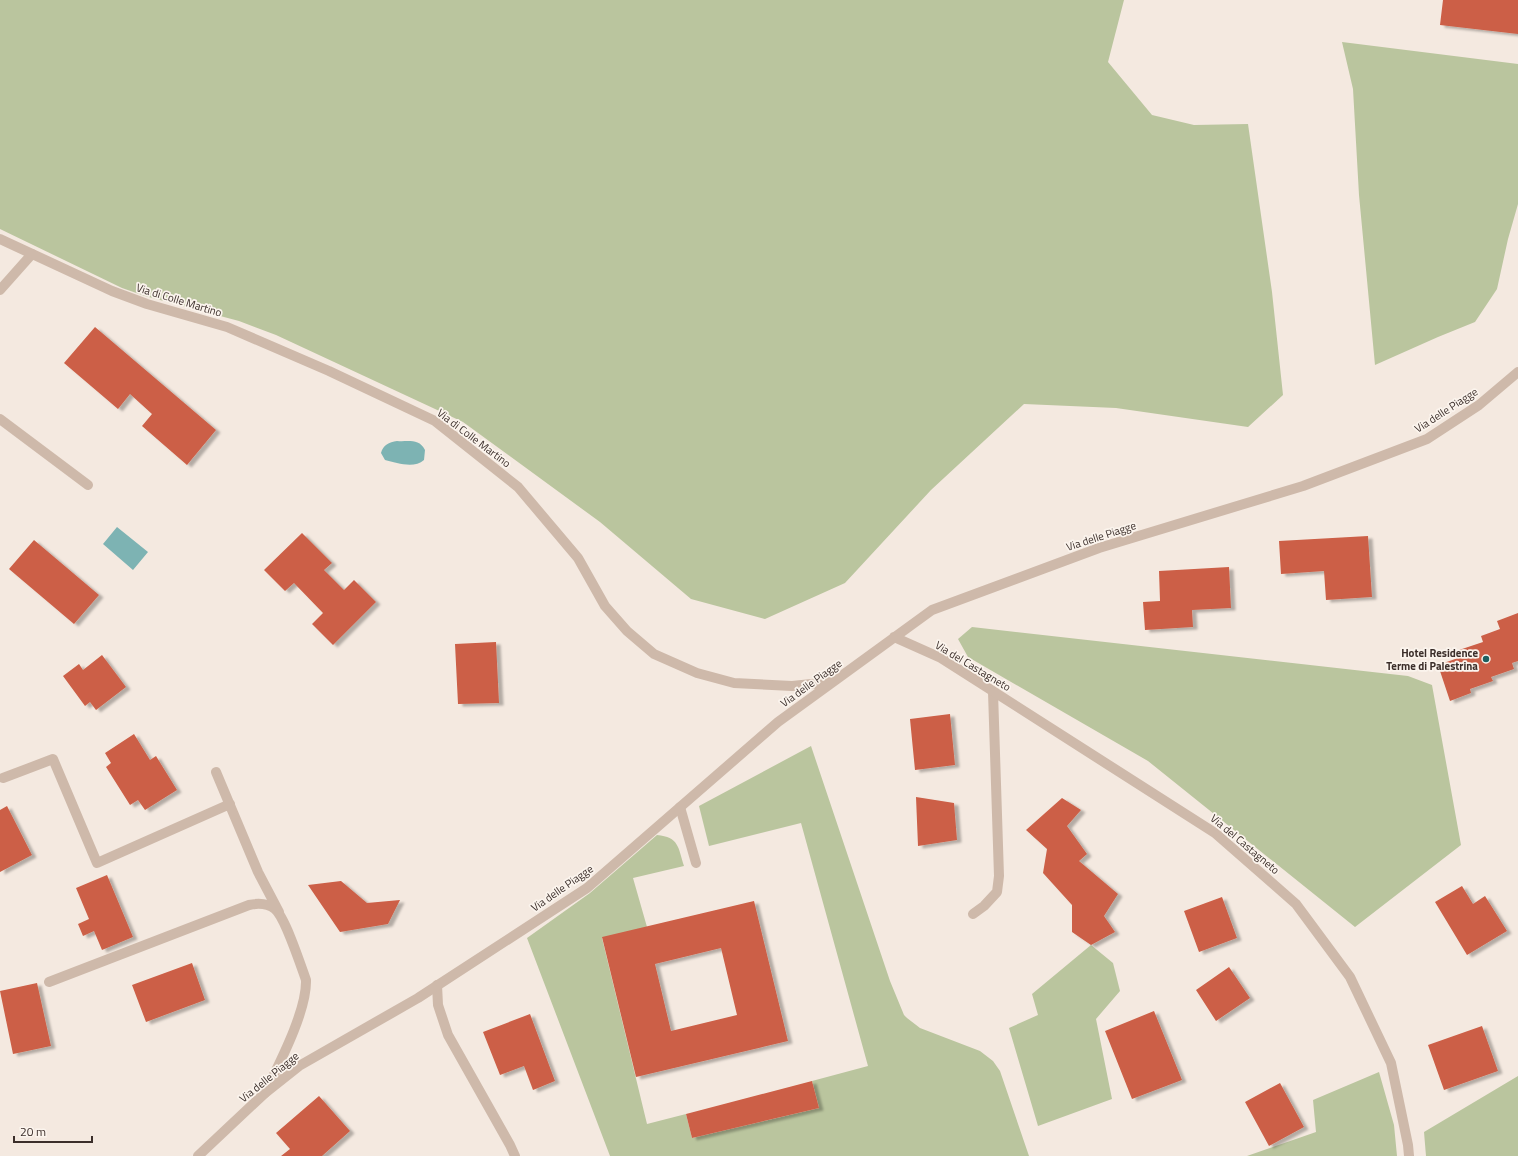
<svg xmlns="http://www.w3.org/2000/svg" width="1518" height="1156" viewBox="0 0 1518 1156" font-family="'Titillium Web',sans-serif">
<style>
.green{fill:#bac59e}
.water{fill:#7db3b3}
.building{fill:#cc5f46;fill-rule:evenodd;filter:url(#shadow)}
.lines{fill:none;stroke-linecap:round;stroke-linejoin:round}
.lane{stroke:#ceb9aa;stroke-width:10}
.street{stroke:#ceb9aa;stroke-width:10}
.poi-dot{fill:#1d5f5f;stroke:#fbf4ed;stroke-width:1.5}
.labels{text-anchor:middle;dominant-baseline:central;stroke-width:3.5;stroke-linejoin:round;paint-order:stroke}
.street-label{font-size:11px;fill:#3b2e2a;stroke:#fbf4ed}
.poi-label{font-size:11px;font-weight:bold;fill:#3b2e2a;stroke:#fbf4ed;text-anchor:end}
</style>
<defs>
<filter id="shadow"><feDropShadow dx="4.5" dy="2.5" stdDeviation="1" flood-color="#0004"/></filter>
</defs>
<rect width="100%" height="100%" fill="#f4e9e0"/>
<path class="green" d="M0,0h1124l-16,62 44,53 42,10 54,-1 24,168 11,103 -35,32 -132,-19 -92,-4 -93,86 -86,93 -80,36 -74,-20 -91,-77 -137,-100 -187,-87 -37,-14 -94,-25 -23,-8 -122,-59z
M1342,42l176,22v140l-10,35 -11,50 -22,33 -37,15 -63,28 -16,-170 -6,-106z
M972,627l436,49 24,9 29,160 -106,82 -207,-166 -180,-104 -10,-18z
M811,746l79,235 14,34 3,3 13,10 60,23 13,10 7,10 29,85h-419l-83,-218 63,-45 67,-58c22,2 21,12 27,31l-51,12 14,49 -45,11 45,186 39,-10 6,24 127,-30 -7,-27 56,-15 -67,-243 -92,23 -10,-40z
M1091,945l22,18 7,28 -24,28 16,80 -74,27 -29,-98 29,-13 -6,-21z
M1379,1072l15,53 3,31h-150l69,-24 -3,-32z
M1518,1076v80h-92l-2,-24z"/>
<path class="water" d="M397,441c11,1 22,-3 28,9l-1,10c-10,9 -27,3 -39,0l-4,-7c2,-8 8,-11 16,-12z
M117,527l31,25 -15,18 -30,-26z"/>
<path class="building" d="M1443,0h75v34l-78,-9z
M95,327l121,103 -29,35 -45,-39 10,-12 -22,-20 -12,15 -54,-46z
M302,533l30,30 -8,7 20,20 10,-10 22,22 -43,43 -21,-21 11,-11 -29,-30 -9,8 -21,-21z
M1368,536l4,61 -46,3 -2,-29 -43,3 -2,-33z
M34,540l65,55 -25,29 -65,-55z
M1229,567l2,41 -39,2 1,17 -48,3 -2,-28 17,-1 -1,-30z
M1518,613v48l-6,2 2,6 -23,8 2,4 -23,8 1,4 -21,8 -12,-36 23,-8 -2,-7 24,-8 -2,-6 19,-7 -3,-8z
M496,642l3,61 -41,1 -3,-60z
M102,655l24,32 -30,23 -6,-8 -5,4 -22,-30 16,-12 4,6z
M950,714l5,51 -40,5 -5,-51z
M134,734l16,26 6,-4 21,34 -32,20 -7,-10 -8,5 -24,-38 5,-4 -6,-10z
M916,797l38,6 3,37 -39,6z
M1062,798l19,12 -14,16 20,28 -8,7 39,33 -14,22 11,16 -24,13 -19,-13v-27l-29,-32 4,-24 -21,-19z
M7,806l25,49 -32,17v-62z
M107,875l26,62 -31,13 -8,-19 -11,5 -5,-12 11,-5 -13,-31z
M341,881l26,22 33,-3 -12,24 -48,8 -32,-47z
M1462,886l11,18 12,-8 22,35 -40,24 -32,-53z
M1222,897l15,41 -38,14 -15,-41z
M754,901l34,140 -152,36 -34,-140zM721,948l16,67 -66,16 -16,-67z
M192,963l13,37 -59,22 -14,-37z
M1229,967l21,31 -34,23 -20,-31z
M37,983l14,63 -38,8 -13,-63z
M1154,1011l28,69 -50,19 -27,-68z
M530,1014l25,67 -22,9 -9,-24 -24,9 -17,-43z
M1482,1026l16,45 -54,19 -16,-45z
M812,1081l7,27 -127,30 -6,-24z
M1280,1083l24,44 -35,19 -24,-44z
M319,1096l31,35 -28,25h-41l9,-7 -14,-16z"/>
<g class="lines">
<path class="lane" d="M0,290l32,-36
M0,419l88,66
M216,772l42,100 21,40
M3,778l50,-19 44,104 133,-59
M680,807l16,56
M973,914l11,-8 13,-14 2,-16 -6,-184
M49,982l200,-77c9,-2 18,-2 26,4 10,8 26,57 31,71 1,31 -27,84 -41,113
M437,985l1,20 10,30 62,110 5,11"/>
<path class="street" d="M0,239l112,52 35,13 80,23 102,44 106,50 83,66 60,71 27,48 22,25 27,23 43,19 37,10 58,3 39,-4
M894,637l47,21 274,175 81,71 54,73 41,86 17,82 1,11
M198,1156l67,-63 34,-27 119,-68 169,-110 191,-166 154,-112 167,-62 204,-62 124,-47 52,-34 39,-33"/>
</g>
<circle class="poi-dot" cx="1486" cy="659" r="4"/>
<g class="labels">
<g class="street-label">
<text transform="translate(179 300) rotate(17)">Via di Colle Martino</text>
<text transform="translate(1446 410) rotate(-33)">Via delle Piagge</text>
<text transform="translate(474 438) rotate(37)">Via di Colle Martino</text>
<text transform="translate(1101 536) rotate(-18)">Via delle Piagge</text>
<text transform="translate(973 666) rotate(31)">Via del Castagneto</text>
<text transform="translate(811 683) rotate(-36)">Via delle Piagge</text>
<text transform="translate(1245 844) rotate(40)">Via del Castagneto</text>
<text transform="translate(562 888) rotate(-35)">Via delle Piagge</text>
<text transform="translate(269 1077) rotate(-39)">Via delle Piagge</text>
</g>
<g class="poi-label">
<text x="1478" y="653">Hotel Residence<tspan x="1478" dy="13">Terme di Palestrina</tspan></text>
</g>
</g>
<path d="M14 1136v6h78v-6" fill="none" stroke="#3b2e2a" stroke-width="2"/>
<text x="20" y="1136" font-size="12" fill="#3b2e2a" stroke="#fbf4ed" stroke-width="3" paint-order="stroke">20 m</text>
</svg>
